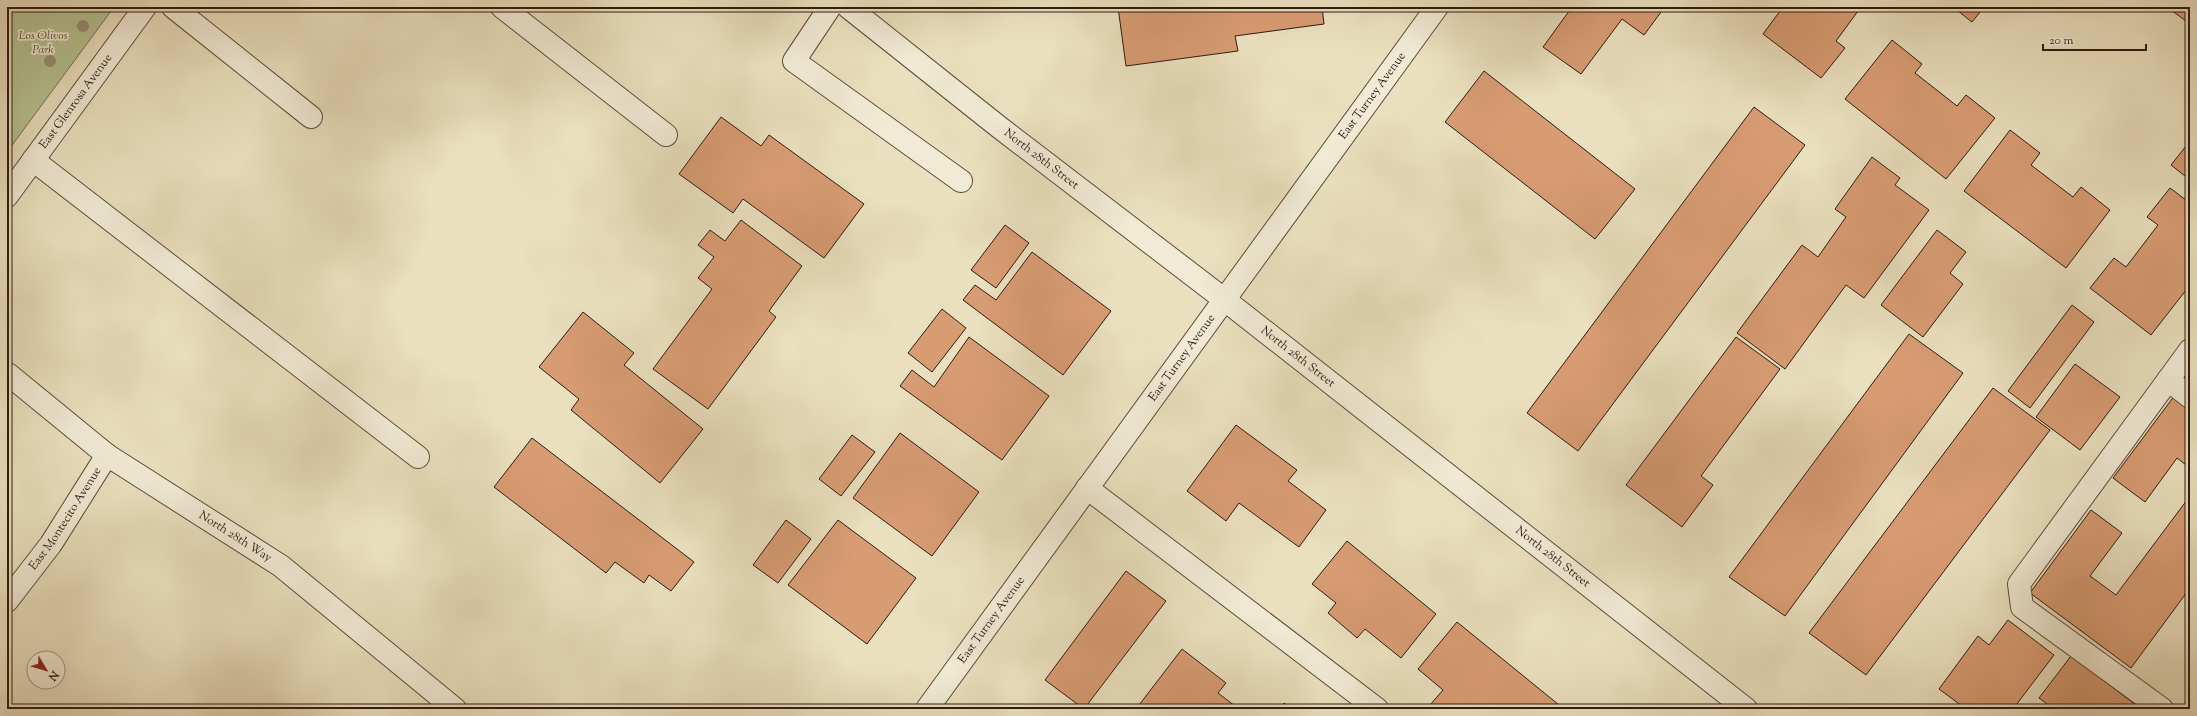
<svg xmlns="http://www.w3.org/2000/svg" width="2197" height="716" viewBox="0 0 2197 716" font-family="'Sorts Mill Goudy',serif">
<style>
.green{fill:#b6c292;stroke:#736e51}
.building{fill:#d89c73;stroke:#301a10}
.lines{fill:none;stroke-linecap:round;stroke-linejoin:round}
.minor-casing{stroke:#5e4c3c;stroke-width:24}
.minor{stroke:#f1ebd5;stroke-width:22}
.tree{fill:#9a8f74}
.labels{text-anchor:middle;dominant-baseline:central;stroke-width:3.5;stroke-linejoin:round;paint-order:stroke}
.park-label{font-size:12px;font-style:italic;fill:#584c37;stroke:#f1ebd5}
.street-label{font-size:12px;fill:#301a10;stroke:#f1ebd5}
</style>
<rect width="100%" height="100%" fill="#eae0bf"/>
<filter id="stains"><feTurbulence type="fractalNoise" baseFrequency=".005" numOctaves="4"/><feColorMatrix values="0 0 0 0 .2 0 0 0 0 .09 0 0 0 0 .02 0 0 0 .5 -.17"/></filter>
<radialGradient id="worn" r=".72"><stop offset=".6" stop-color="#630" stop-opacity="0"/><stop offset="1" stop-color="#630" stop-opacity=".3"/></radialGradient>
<path class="green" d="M7,7h107l-107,145z"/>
<path class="building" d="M1118,7h204l2,17 -89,12 3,15 -112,15z
M1572,7h90l2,1 -20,27 -22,-16 -41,55 -38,-27z
M1783,7h78l-25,34 9,7 -24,30 -58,-44z
M1953,7h31l-12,15z
M2167,7h23v17z
M1892,40l30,24 -7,9 42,33 9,-11 29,23 -49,61 -101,-80z
M1484,71l151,118 -40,50 -150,-117z
M1754,107l51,38 -227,306 -51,-38z
M721,117l40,29 8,-11 95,69 -40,54 -81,-59 -10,14 -54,-39z
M2010,130l30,23 -9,12 42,32 8,-10 29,23 -44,58 -102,-77z
M2190,141v39l-19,-15z
M1872,157l28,21 -5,7 34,25 -65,88 -18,-13 -61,84 -48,-36 65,-88 16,12 28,-40 -11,-8z
M2170,188l20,15v82l-39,50 -61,-47 24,-30 12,9 32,-42 -11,-8z
M741,220l61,46 -33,45 7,6 -68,92 -55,-40 59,-80 -14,-11 16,-21 -16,-12 12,-15 15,11z
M1005,225l24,18 -33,45 -25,-18z
M1937,230l29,22 -16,21 13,11 -40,53 -42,-32z
M1032,252l79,59 -48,64 -100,-75 12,-15 21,15z
M2072,305l22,17 -64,86 -22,-17z
M942,309l24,19 -34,44 -24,-19z
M583,312l51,41 -10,12 79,64 -43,54 -89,-73 8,-11 -40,-32z
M1909,334l54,39 -178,243 -56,-39z
M969,337l80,59 -47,64 -102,-74 12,-16 22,17z
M1736,337l44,32 -79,107 12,9 -31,42 -56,-42z
M2075,364l45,33 -40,53 -44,-33z
M1993,388l57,42 -184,245 -57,-42z
M2175,395l15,11v62l-13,-10 -32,44 -32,-24z
M1236,425l61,45 -9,11 38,29 -27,37 -60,-44 -13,18 -39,-30z
M900,433l79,59 -47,64 -79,-58z
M852,435l23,17 -34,44 -22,-17z
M532,438l162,124 -23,29 -22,-16 -5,8 -29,-21 -9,11 -112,-86z
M2190,496v92l-59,80 -101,-75 61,-83 31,23 -32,43 26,19z
M786,520l25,19 -33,44 -25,-18z
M838,520l78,58 -49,66 -79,-59z
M1347,541l89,73 -35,44 -36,-29 -8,9 -29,-25 8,-10 -24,-19z
M1126,571l40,30 -82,108 -39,-29z
M2008,620l46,35 -41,54h-47l-27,-20 39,-53 11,9z
M1457,622l107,87h-128l-6,-4 13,-15 -25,-21z
M1182,649l44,34 -8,10 21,16h-103z
M2071,656l65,49 -3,4h-79l-15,-11z
M1284,703l8,6h-12z"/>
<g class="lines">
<defs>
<g id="minor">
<path d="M173,7l138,110"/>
<path d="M502,7l164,128"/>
<path d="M830,7l-36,54 167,120"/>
<path id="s1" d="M848,7l151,120 226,173 521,409"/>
<path d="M33,160l385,297"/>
<path id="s2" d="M7,196l138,-189"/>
<path id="s3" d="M8,374l99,81 174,111 174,143"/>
<path d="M2168,380l22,17"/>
<path d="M1087,488l290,221"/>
<path id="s4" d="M7,601l44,-57 56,-89"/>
<path id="s5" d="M927,709l510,-702"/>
<path d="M2162,709l-140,-102 -3,-23 171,-234"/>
</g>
</defs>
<use href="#minor" class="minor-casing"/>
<use href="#minor" class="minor"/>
</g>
<g class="tree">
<circle cx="83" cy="26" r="6"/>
<circle cx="50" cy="61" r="6"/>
</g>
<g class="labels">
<g class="park-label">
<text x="43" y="36">Los Olivos<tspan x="43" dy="14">Park</tspan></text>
</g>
<g class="street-label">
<text stroke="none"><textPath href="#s5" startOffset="758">East Turney Avenue</textPath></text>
<text stroke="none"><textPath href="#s2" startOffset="117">East Glenrosa Avenue</textPath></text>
<text stroke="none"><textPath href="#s1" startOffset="246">North 28th Street</textPath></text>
<text stroke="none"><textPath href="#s1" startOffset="570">North 28th Street</textPath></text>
<text stroke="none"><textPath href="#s5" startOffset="434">East Turney Avenue</textPath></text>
<text stroke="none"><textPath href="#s4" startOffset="101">East Montecito Avenue</textPath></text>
<text stroke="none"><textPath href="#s3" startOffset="280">North 28th Way</textPath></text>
<text stroke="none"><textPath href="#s1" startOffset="894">North 28th Street</textPath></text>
<text stroke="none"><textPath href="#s5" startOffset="110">East Turney Avenue</textPath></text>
</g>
</g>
<rect width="2197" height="716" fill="none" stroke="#eae0bf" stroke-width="24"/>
<rect x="8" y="8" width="2181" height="700" fill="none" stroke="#301a10" stroke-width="2"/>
<rect x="12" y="12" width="2173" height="692" fill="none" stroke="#301a10"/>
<g transform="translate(46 670) rotate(128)"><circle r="19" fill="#f1ebd5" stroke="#a49786"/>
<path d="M0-3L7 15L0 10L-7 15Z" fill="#8f2418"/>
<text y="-6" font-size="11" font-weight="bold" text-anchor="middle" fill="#301a10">N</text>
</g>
<path d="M2043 44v6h103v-6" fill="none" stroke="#301a10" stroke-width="2"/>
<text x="2049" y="44" font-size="12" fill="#301a10" stroke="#f1ebd5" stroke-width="3" paint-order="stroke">20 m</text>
<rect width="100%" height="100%" filter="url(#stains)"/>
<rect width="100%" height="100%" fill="url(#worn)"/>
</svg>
